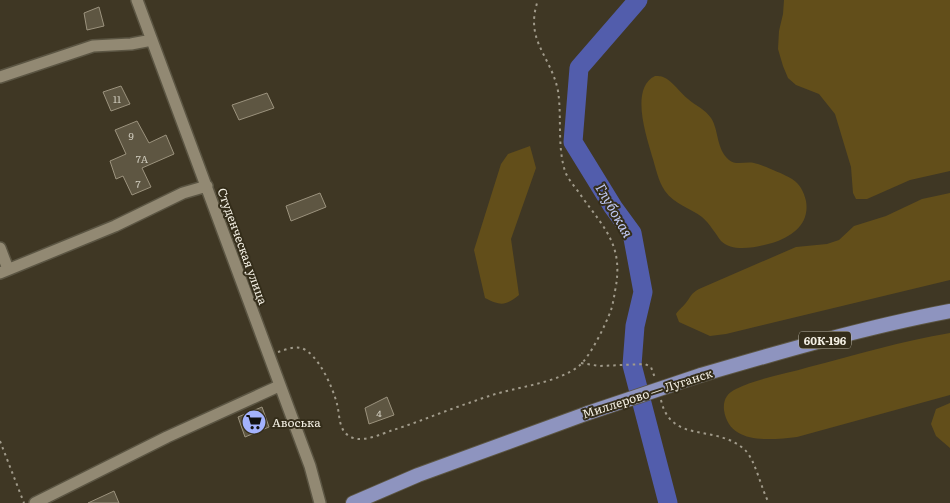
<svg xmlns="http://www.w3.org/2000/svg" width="950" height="503" viewBox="0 0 950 503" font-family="Literata,serif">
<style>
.green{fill:#624e1a}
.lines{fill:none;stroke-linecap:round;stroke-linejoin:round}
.river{stroke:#525dac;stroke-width:19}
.building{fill:#5e5642;stroke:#9c937e}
.minor-casing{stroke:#5b5543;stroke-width:14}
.major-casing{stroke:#5b5543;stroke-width:16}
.path{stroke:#a09a8a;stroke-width:2;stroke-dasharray:2.5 4;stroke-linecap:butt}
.minor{stroke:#928973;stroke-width:11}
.major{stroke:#8e94bf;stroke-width:14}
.major-bridge-casing{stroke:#5b5543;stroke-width:16;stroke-linecap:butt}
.major-bridge{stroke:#8e94bf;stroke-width:14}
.labels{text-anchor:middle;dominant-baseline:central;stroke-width:4;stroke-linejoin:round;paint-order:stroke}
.number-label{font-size:10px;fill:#cecabc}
.shield{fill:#342d1a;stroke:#bab6a7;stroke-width:1}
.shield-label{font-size:11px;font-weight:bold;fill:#f4f0e4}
.street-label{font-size:12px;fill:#f4f0e4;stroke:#342d1a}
.poi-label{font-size:12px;fill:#f4f0e4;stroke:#342d1a;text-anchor:start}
.water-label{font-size:14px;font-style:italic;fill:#c0c9f5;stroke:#342d1a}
</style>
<rect width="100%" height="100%" fill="#3f3724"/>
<path class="green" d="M784,0h166v171l-40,9 -43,19h-11l-3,-6 -2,-26 -16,-53 -16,-20 -23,-9 -8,-7 -5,-12 -5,-17 1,-18 4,-17z
M655,76c2,0 7,0 8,1 10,4 17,16 25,22 8,7 17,10 23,19 8,12 5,31 18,42 7,6 17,1 25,3 6,1 34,13 38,16 8,5 12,13 14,22 4,23 -14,36 -34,42 -15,4 -39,10 -51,-2 -6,-8 -11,-17 -19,-24 -12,-9 -28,-13 -37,-26 -7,-10 -9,-23 -13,-35 -6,-21 -22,-68 3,-80z
M530,146l6,22 -25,71 8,56c-14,11 -18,11 -34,3l-11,-48 27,-86 7,-10z
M950,193v87l-224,54 -16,2 -31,-14 -3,-8c3,-5 6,-6 9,-10 6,-7 5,-10 14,-15l97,-42 31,-3 12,-4 15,-14 32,-10 36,-17z
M950,333v62l-153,42c-27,3 -68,8 -73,-27 -1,-10 3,-17 12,-21 22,-11 50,-15 73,-22 47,-12 93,-26 141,-34z
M950,403v45l-14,-12 -5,-12 5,-15z"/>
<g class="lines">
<path class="river" d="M638,0l-59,68 -6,74 40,65 19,26 11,59 -8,34 -3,39 36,138"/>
</g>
<path class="building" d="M99,7l5,19 -17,4 -3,-17z
M121,86l9,18 -19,7 -8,-19z
M267,93l7,15 -35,12 -7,-15z
M137,121l12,22 17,-8 8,19 -32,14 9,19 -19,8 -9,-19 -7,3 -6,-18 16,-7 -11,-24z
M320,193l6,14 -35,14 -5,-15z
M387,397l7,18 -25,9 -4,-16z
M262,407l7,20 -24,10 -7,-20z
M114,491l5,12h-31z"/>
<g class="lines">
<defs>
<path id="minor" d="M137,0l173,466 10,37
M0,77l93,-31 38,-2 21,-4
M0,248l8,21
M0,273l115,-47 68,-33 24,-7
M35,503l132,-66 112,-51"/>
<path id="major" d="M701,375c82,-24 165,-48 249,-64
M353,503l65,-28 170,-62"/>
</defs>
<use href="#minor" class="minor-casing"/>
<use href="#major" class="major-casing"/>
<path class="path" d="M278,352c7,-2 15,-6 23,-4 17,5 32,40 36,56 3,11 1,25 12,32 12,8 32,-2 44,-6 26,-8 51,-19 76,-27 11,-4 22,-8 34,-11 23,-6 57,-11 76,-26 11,-9 27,-42 32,-56 2,-6 3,-13 4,-19 9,-44 -9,-61 -33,-94 -5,-8 -14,-17 -17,-26 -8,-25 -3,-54 -7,-80 -7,-36 -34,-50 -20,-91
M581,363l18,3 46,-2 6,3 4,11
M661,400c10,45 55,23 84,50 11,11 16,39 24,53
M0,441l24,62"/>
<use href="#minor" class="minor"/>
<use href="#major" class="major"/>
<defs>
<path id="major-bridge" d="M588,413l113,-38"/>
</defs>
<use href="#major-bridge" class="major-bridge-casing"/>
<use href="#major-bridge" class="major-bridge"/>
</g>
<defs>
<symbol id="supermarket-disc" viewBox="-11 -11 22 22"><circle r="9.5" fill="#a3b2fd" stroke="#342d1a"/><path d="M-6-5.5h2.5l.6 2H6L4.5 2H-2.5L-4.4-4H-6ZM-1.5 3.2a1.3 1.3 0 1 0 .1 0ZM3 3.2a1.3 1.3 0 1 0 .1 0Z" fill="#111"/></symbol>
</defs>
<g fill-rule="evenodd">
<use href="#supermarket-disc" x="240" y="408" width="28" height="28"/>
</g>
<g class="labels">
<g class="number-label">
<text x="117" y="98">11</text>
<text x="131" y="135">9</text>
<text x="142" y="158">7А</text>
<text x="138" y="183">7</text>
<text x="379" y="412">4</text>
</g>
<rect class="shield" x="799" y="331.5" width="52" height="17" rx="4"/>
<g class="shield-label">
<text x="825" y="340">60К-196</text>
</g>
<g class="street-label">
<text transform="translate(243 246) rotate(70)">Студенческая улица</text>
<text transform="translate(647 393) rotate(-18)">Миллерово — Луганск</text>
</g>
<g class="poi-label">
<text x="272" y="422">Авоська</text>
</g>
<g class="water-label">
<text transform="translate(615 210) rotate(60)">Глубокая</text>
</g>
</g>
</svg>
